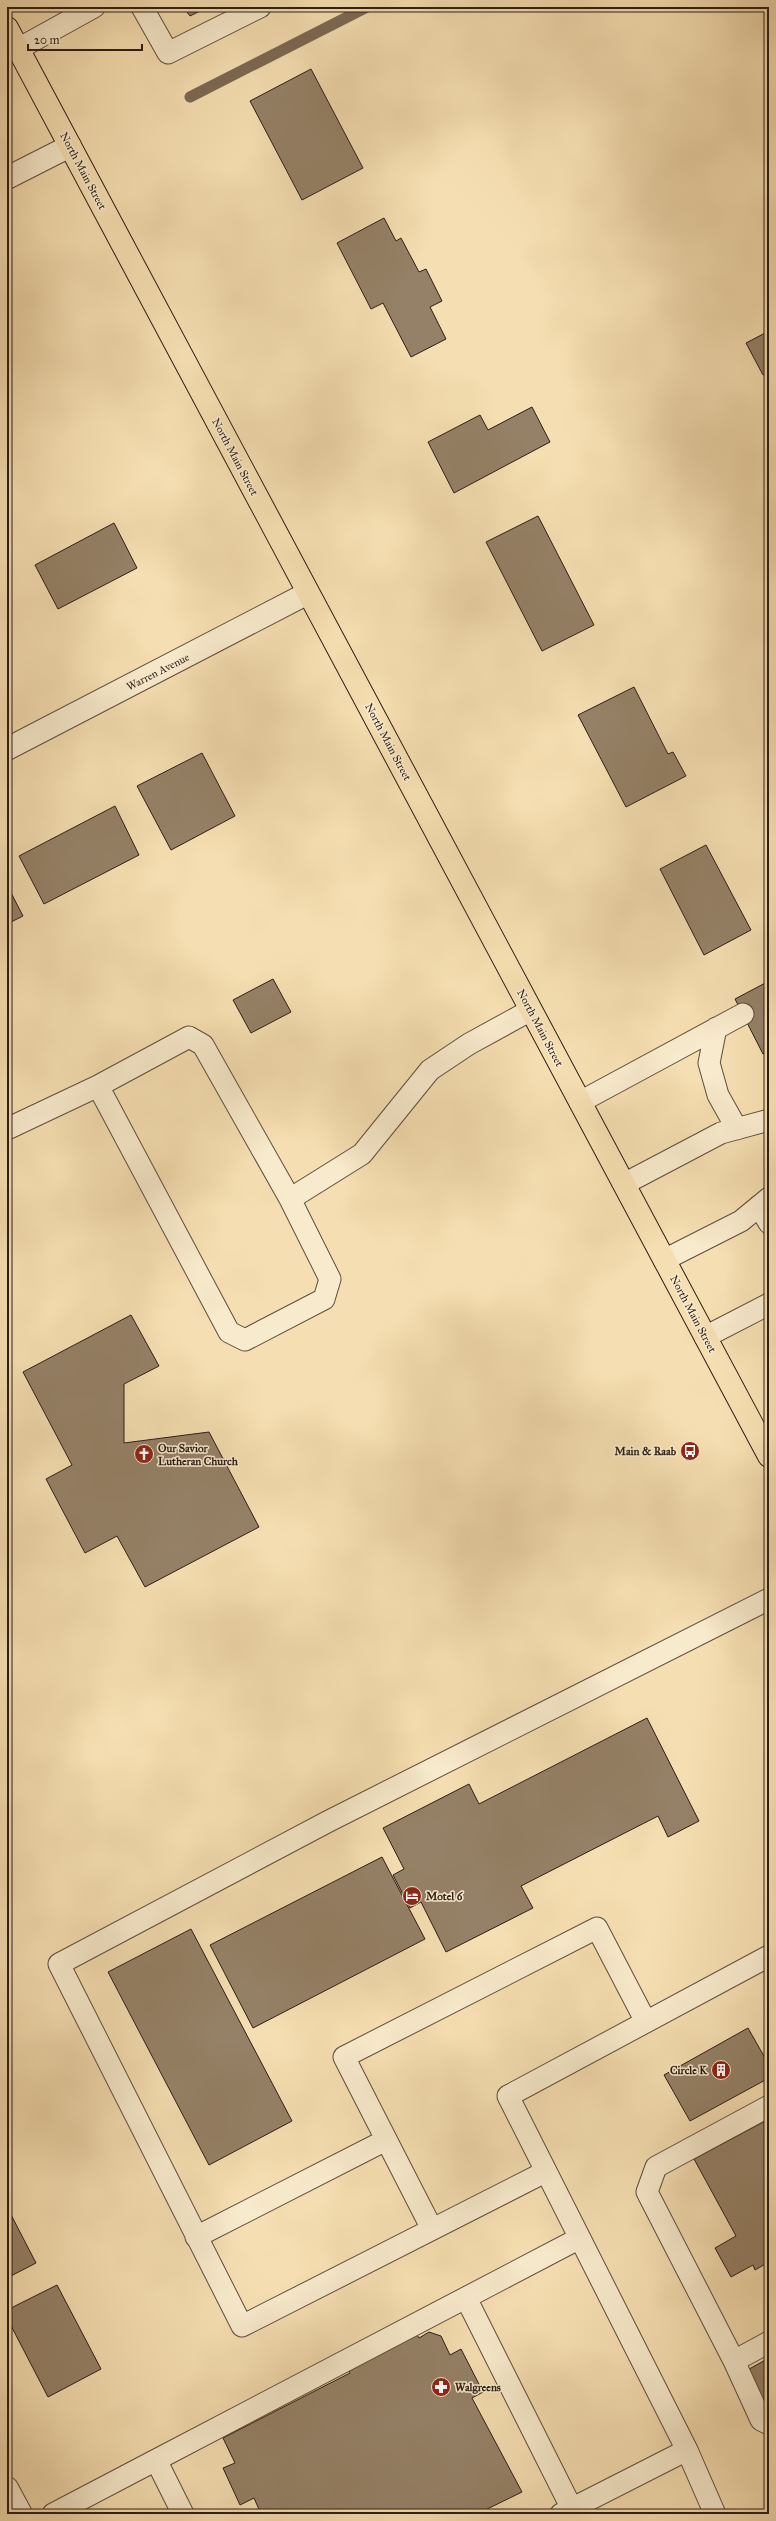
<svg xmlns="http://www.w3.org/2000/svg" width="776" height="2521" viewBox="0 0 776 2521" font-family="'IM FELL Great Primer',serif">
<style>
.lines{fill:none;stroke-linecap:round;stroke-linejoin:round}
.stream{stroke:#7c6953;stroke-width:11}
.building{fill:#958167;stroke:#2c1d16}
.lane-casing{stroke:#5e4d3d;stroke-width:23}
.street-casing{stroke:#5e4d3d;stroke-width:24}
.primary-casing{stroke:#2c1d16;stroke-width:24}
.lane{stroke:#f8eacc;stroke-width:21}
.street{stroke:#f8eacc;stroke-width:22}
.primary{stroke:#f5deb1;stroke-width:22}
.labels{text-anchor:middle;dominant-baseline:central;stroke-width:3;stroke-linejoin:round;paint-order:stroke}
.street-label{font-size:11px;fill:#2c1d16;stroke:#f8eacc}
.poi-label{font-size:11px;font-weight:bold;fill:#2c1d16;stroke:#f8eacc;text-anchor:start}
</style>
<rect width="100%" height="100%" fill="#f5deb1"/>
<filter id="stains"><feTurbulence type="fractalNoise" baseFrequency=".005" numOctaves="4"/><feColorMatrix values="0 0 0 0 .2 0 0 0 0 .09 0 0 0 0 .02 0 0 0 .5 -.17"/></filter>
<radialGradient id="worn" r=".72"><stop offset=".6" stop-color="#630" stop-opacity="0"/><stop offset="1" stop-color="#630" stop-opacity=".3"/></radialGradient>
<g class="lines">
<path class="stream" d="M190,97l177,-90"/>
</g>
<path class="building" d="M183,7h25l-18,9z
M311,69l52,99 -61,32 -52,-99z
M384,218l12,23 5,-3 18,34 7,-3 16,32 -12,6 16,32 -35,18 -28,-54 -12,6 -34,-66z
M769,331v41l-6,3 -17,-32z
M532,407l18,35 -96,51 -26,-51 52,-27 8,15z
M538,516l56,109 -52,26 -56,-109z
M114,523l23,45 -79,41 -23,-44z
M634,687l34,67 5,-2 13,24 -60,31 -48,-92z
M202,753l33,63 -64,34 -34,-64z
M115,806l24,49 -95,49 -25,-48z
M706,845l45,85 -47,25 -44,-86z
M7,885l16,31 -16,8z
M273,979l18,33 -40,21 -18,-33z
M769,981v70l-6,3 -28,-55z
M131,1315l28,51 -35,18v59l85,-11 50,95 -114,60 -28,-51 -32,17 -39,-74 26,-14 -49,-93z
M647,1718l52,103 -31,16 -10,-21 -137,70 12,22 -87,44 -25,-50 -11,6 -17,-33 11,-6 -21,-41 86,-44 10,20z
M382,1857l43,82 -172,89 -43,-83z
M191,1929l101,192 -83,44 -101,-193z
M748,2028l21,37v13l-79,43 -26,-46z
M769,2119v143l-14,8 -2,-5 -22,12 -16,-29 21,-12 -42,-77z
M7,2207l29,56 -29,15z
M57,2285l44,84 -53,28 -41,-79v-8z
M414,2330l5,8 10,-6 12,4 9,19 11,-6 22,43 -11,6 50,94 -45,22h-216l-7,-16 -14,7 -17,-37 12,-5 -12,-25 127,-65 -4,-8z
M769,2358v61l-27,-46z"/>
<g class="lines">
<defs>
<path id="lane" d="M142,7l26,46 92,-46
M18,49l76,-42
M716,1028l-7,35 9,32 19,34
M98,1086l91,-49 14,8 87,154
M580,1102l163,-88
M7,1129l91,-43 131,246 16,8 79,-41 6,-20 -40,-80 72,-45 68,-84 39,-26 62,-34
M624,1184l97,-51 48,-13
M759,1206l10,17
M664,1260l77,-39 28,-23
M705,1337l64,-33
M769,2106l-113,61 -9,25 87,169 35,-19
M545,2172l-303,154 -183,-362 270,-143 440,-222
M432,2229l-88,-172 253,-129 49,94
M196,2237l190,-97
M466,2298l106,211
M734,2361l27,59 8,4
M156,2460l422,-221
M53,2514l103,-54 27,54
M561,2514l126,-64
M715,2514l-28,-64 -179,-354 261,-140"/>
<path id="street" d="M7,178l63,-32
M7,749l301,-156
M7,2488l14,26"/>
<path id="primary" d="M7,28l762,1428"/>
</defs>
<use href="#lane" class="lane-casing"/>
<use href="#street" class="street-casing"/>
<use href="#primary" class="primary-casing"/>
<use href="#lane" class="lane"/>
<use href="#street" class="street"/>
<use href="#primary" class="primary"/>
</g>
<defs>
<symbol id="bus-disc" viewBox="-11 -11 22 22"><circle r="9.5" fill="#8f2418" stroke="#f8eacc"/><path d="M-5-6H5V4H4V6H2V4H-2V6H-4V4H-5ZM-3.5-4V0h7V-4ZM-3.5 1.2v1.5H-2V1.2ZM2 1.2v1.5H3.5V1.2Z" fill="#fff"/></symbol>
<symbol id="church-disc" viewBox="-11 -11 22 22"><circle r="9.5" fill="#8f2418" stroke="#f8eacc"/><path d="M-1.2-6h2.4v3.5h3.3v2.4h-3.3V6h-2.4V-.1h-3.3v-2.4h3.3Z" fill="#fff"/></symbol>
<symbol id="hotel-disc" viewBox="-11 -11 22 22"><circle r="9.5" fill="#8f2418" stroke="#f8eacc"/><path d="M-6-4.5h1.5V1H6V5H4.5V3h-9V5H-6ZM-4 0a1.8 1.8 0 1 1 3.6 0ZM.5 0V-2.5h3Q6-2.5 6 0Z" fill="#fff"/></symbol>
<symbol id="building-disc" viewBox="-11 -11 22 22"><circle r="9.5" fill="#8f2418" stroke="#f8eacc"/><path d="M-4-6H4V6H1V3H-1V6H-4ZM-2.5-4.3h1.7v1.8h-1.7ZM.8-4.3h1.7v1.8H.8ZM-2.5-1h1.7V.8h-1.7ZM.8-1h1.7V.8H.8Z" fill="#fff"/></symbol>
<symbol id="pharmacy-disc" viewBox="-11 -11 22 22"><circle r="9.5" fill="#8f2418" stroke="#f8eacc"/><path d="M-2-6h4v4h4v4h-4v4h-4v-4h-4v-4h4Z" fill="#fff"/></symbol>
</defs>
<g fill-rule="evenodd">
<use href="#bus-disc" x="679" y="1440" width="22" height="22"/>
<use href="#church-disc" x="133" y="1443" width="22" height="22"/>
<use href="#hotel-disc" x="401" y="1885" width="22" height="22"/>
<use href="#building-disc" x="710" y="2059" width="22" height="22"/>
<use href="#pharmacy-disc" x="430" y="2376" width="22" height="22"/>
</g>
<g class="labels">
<g class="street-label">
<text transform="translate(83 171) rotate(62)">North Main Street</text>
<text transform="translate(235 457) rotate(62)">North Main Street</text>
<text transform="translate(158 672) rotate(-27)">Warren Avenue</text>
<text transform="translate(388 742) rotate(62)">North Main Street</text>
<text transform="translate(540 1028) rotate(62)">North Main Street</text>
<text transform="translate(693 1314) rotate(62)">North Main Street</text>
</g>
<g class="poi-label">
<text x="158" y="1448">Our Savior<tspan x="158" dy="13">Lutheran Church</tspan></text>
<text x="676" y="1451" text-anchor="end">Main &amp; Raab</text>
<text x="426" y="1896">Motel 6</text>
<text x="707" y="2070" text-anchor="end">Circle K</text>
<text x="455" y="2387">Walgreens</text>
</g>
</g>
<rect width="776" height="2521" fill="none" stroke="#f5deb1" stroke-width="24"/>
<rect x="8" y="8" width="760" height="2505" fill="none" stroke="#2c1d16" stroke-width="2"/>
<rect x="12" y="12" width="752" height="2497" fill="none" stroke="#2c1d16"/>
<path d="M28 44v6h114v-6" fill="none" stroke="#2c1d16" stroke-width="2"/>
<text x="34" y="44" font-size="12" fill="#2c1d16" stroke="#f8eacc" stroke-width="3" paint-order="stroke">20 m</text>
<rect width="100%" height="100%" filter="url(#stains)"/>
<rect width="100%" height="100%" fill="url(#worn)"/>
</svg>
